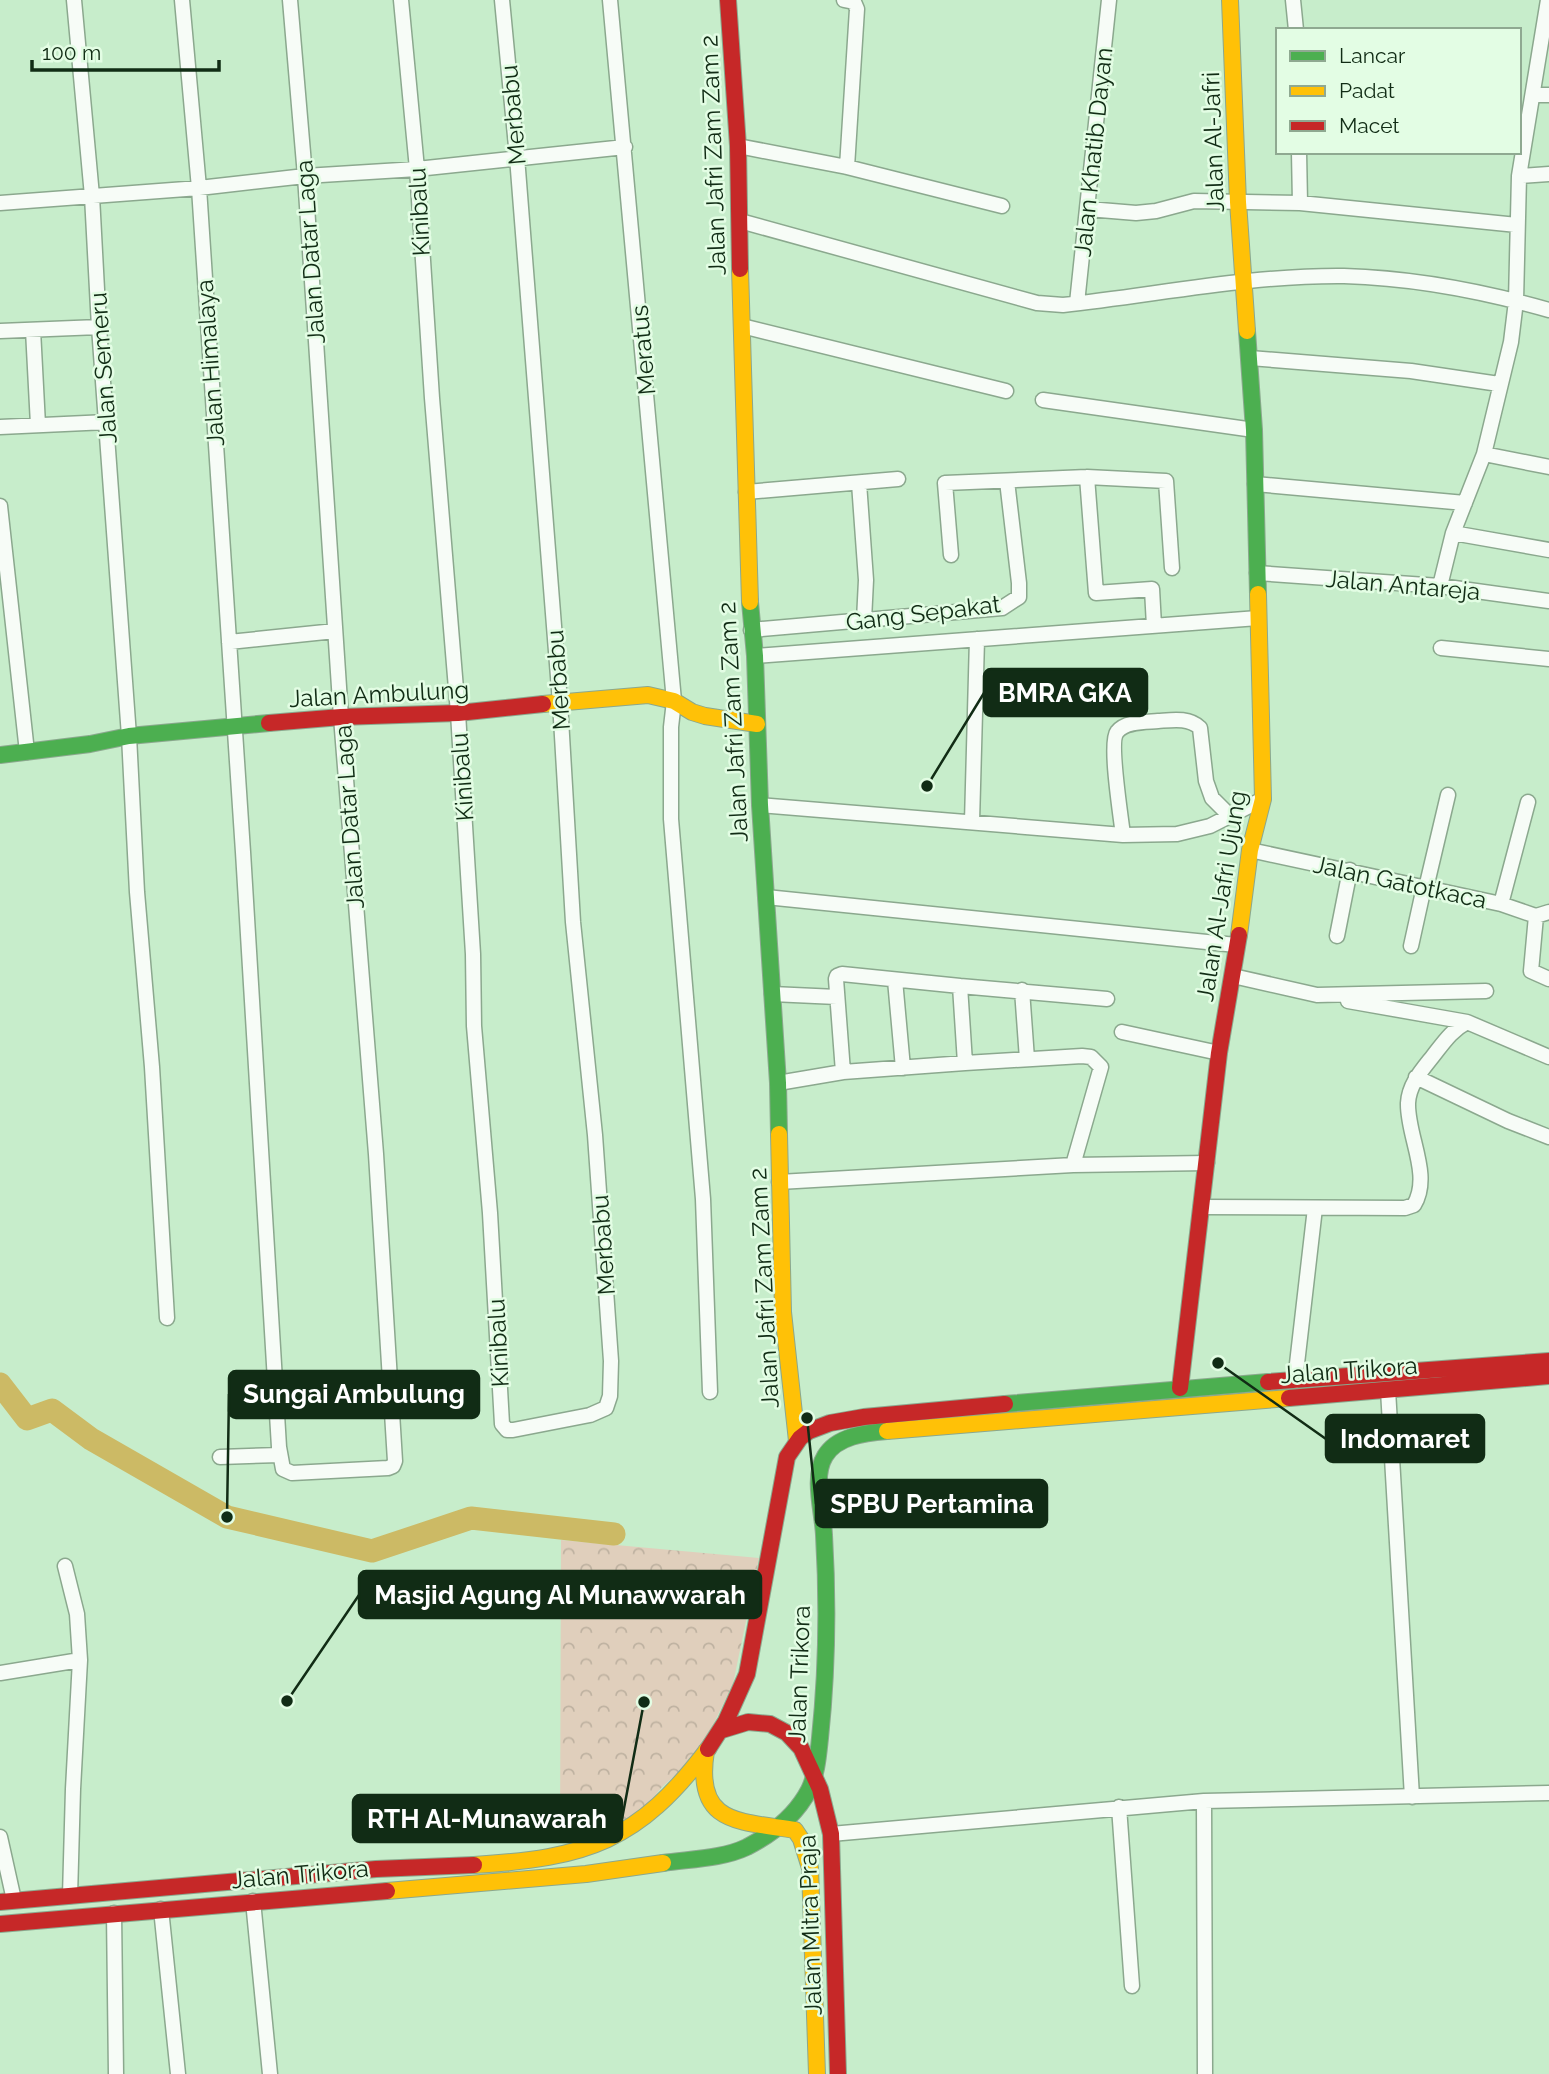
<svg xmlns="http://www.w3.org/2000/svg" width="1549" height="2074" viewBox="0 0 1549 2074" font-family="Raleway,sans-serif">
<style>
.park{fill:url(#park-crowns)}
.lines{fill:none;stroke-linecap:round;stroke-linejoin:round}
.river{stroke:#ccba65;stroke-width:23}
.street-casing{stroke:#8ba88e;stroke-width:17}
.fast-casing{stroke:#8ba88e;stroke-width:18}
.slow-casing{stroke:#8ba88e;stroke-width:18}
.jam-casing{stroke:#8ba88e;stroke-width:18}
.street{stroke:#f7fcf7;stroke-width:14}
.fast{stroke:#4caf50;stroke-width:16}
.slow{stroke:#ffc107;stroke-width:16}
.jam{stroke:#c62828;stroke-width:16}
.labels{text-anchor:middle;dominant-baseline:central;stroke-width:5;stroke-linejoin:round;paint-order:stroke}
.street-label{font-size:24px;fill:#112c15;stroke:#e3fde4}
.leader{fill:none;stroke:#112c15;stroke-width:2.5}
.callout-dot{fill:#112c15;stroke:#e3fde4;stroke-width:2.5}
.callout{fill:#112c15;stroke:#112c15;stroke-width:2.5}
.callout-label{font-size:26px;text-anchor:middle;font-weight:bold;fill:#fff}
</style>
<defs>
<pattern id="park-crowns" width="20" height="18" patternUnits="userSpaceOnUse" patternTransform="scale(1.75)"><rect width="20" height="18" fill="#e0cfbc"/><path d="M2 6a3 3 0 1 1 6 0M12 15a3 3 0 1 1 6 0" fill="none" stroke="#bfb2a1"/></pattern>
</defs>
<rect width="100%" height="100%" fill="#c7edcb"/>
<path class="park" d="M561,1540l198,18 -26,126 -34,70 -38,34 -15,19 -30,19 -28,12 -28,2z"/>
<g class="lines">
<path class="river" d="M0,1384l27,35 25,-9 39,29 136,78 145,34 99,-33 143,16"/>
<defs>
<path id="street" d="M74,0l18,196 7,131 30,409 8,156 15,175 15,251
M182,0l17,188 44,664 36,595 4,22 9,4 96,-5 5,-2 2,-5 -19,-307 -35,-437 -36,-541 -15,-176
M401,0l16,169 15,229 26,315 15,241 1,72 16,187 12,211 5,6h6l77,-15 16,-7 4,-12 1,-35 -16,-226 -22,-213 -13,-220 -43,-545 -15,-157
M610,0l64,701 -3,26v92l32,380 7,193
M844,0l10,2 3,7 -10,158
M1293,0l3,30
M1534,95h15
M738,146l109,21 155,39
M1299,152l1,51
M1519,176l30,-2
M0,203l199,-15 106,-12 112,-7 208,-22
M1088,209l48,4 20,-2 38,-10 106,2 217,22
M740,221l297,82 26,2c93,-10 187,-30 281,-29 70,2 138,15 205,34
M1077,303l32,-303
M742,326l264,65
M33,330l5,95
M0,331l99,-4
M1250,358l161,13 88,13
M1043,400l211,30
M0,427l107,-5
M1484,454l65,13
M1087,477l9,116 56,-4 2,37
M859,483l7,97 -2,40
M1255,484l210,19
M746,492l152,-13
M0,506l27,246
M1453,533l96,17
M951,555l-6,-72 142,-6 79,4 6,87
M1257,573l183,13 109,15
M1440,586l13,-53 31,-79 27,-112 5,-41 3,-125 29,-176
M751,630l251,-22 17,-11v-14l-12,-102
M229,642l106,-11
M1441,648l108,11
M755,656l503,-38
M760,805l363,30 54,-1 33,-8 53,-27
M972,822l5,-183
M1123,835c-2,-17 -14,-93 -6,-103 8,-11 29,-10 41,-11 14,-1 31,-4 42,7l6,53 6,17 17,17
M1250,850l251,54 35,12 13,-4
M1426,888l22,-93
M766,897l470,48
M1501,904l27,-102
M1536,916l-5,55 18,8
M1337,936l13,-66
M1411,946l13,-59
M1233,976l84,19 169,-4
M895,980l8,88
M960,986l-118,-12 -5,2 -1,3 7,93 122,-9
M1022,990l5,69
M772,994l65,3
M1348,1001l119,21
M1122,1032l97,21
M1416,1077l92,44 41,16
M778,1083l65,-11
M1073,1165l28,-98 -10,-10 -9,-1 -117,7 -5,-77 147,13
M779,1182l294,-17 134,-2
M1201,1207l204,1 9,-3c18,-30 -7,-69 -6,-102 1,-19 14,-33 25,-47 11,-14 19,-26 34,-34l82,35
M1295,1381l20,-173
M1388,1390l24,407
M220,1457l60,-2
M65,1566l12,48 3,46 -7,129 -3,107
M0,1673l80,-13
M1204,1801l1,273
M1119,1807l13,179
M831,1834l373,-33 345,-8
M0,1837l14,63
M253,1901l17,173
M161,1909l17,165
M114,1913l2,161"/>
<path id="fast" d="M1247,331l7,99 4,164
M750,602l5,54 5,149 18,278 1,51
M0,755l90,-11 39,-8 140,-13
M1005,1404l263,-22
M663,1863c27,-4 59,-4 84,-16 25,-13 49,-32 62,-57 8,-17 9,-34 11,-52 7,-67 8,-136 4,-203 -1,-23 -12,-58 1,-79 12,-20 40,-23 62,-25"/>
<path id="slow" d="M1230,0l8,202 9,129
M740,269l10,333
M543,704l105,-9 26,6 18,11 13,4 52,8
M1239,935l11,-85 13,-51 -5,-205
M779,1134l4,178 14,129
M887,1431l402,-33
M706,1751c-12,74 33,70 89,79l6,9 9,29 7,206
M474,1865c113,-7 164,-23 234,-116
M387,1891l199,-17 77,-11"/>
<path id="jam" d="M728,0l10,146 2,123
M269,723l72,-6 117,-4 85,-9
M1268,1382l281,-21
M1180,1388l39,-335 20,-118
M1289,1398l260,-22
M722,1730l26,-8 22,2 17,9 14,15 19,41 11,45 7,240
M708,1749l18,-28 21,-47 40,-217 13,-19 9,-7 21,-8 34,-6 141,-13
M0,1902l376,-33 98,-4
M0,1924l387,-33"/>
</defs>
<use href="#street" class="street-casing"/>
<use href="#fast" class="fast-casing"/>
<use href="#slow" class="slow-casing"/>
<use href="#jam" class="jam-casing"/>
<use href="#street" class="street"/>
<use href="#fast" class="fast"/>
<use href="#slow" class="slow"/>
<use href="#jam" class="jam"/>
</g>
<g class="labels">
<g class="street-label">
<text transform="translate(513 115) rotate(-95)">Merbabu</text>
<text transform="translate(1213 142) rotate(-92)">Jalan Al-Jafri</text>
<text transform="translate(1093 152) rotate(-84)">Jalan Khatib Dayan</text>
<text transform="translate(713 155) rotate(-92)">Jalan Jafri Zam Zam 2</text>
<text transform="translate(419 212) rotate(-93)">Kinibalu</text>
<text transform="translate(310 252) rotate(-94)">Jalan Datar Laga</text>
<text transform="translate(643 350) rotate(-95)">Meratus</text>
<text transform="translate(210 363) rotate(-94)">Jalan Himalaya</text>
<text transform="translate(103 368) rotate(-94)">Jalan Semeru</text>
<text transform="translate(1403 585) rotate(5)">Jalan Antareja</text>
<text transform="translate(923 613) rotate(-7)">Gang Sepakat</text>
<text transform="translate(558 680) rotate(-94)">Merbabu</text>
<text transform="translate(379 694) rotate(-3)">Jalan Ambulung</text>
<text transform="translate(733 722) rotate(-93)">Jalan Jafri Zam Zam 2</text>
<text transform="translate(462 777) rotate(-94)">Kinibalu</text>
<text transform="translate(349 817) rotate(-94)">Jalan Datar Laga</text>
<text transform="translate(1400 882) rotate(12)">Jalan Gatotkaca</text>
<text transform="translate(1221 896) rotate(-81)">Jalan Al-Jafri Ujung</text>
<text transform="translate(603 1245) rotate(-94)">Merbabu</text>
<text transform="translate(764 1288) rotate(-93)">Jalan Jafri Zam Zam 2</text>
<text transform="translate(498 1343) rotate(-93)">Kinibalu</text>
<text transform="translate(1349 1370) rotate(-4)">Jalan Trikora</text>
<text transform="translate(799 1674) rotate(-88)">Jalan Trikora</text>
<text transform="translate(300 1874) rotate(-5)">Jalan Trikora</text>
<text transform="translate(810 1925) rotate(-92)">Jalan Mitra Praja</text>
</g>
</g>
<path class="leader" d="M927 786L984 693M227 1517L229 1394M1218 1363L1326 1439M807 1418L816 1504M287 1701L359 1595M644 1702L622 1819"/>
<g class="callout-dot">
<circle cx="927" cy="786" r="7"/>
<circle cx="227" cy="1517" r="7"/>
<circle cx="1218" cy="1363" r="7"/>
<circle cx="807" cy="1418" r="7"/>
<circle cx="287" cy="1701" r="7"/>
<circle cx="644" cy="1702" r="7"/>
</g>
<g class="callout">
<rect x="984" y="669" width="163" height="47" rx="7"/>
<rect x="229" y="1371" width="250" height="47" rx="7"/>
<rect x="1326" y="1415" width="158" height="47" rx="7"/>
<rect x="816" y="1480" width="231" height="47" rx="7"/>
<rect x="359" y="1571" width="402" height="47" rx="7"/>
<rect x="353" y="1795" width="269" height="47" rx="7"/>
</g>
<g class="callout-label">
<text x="1065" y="702">BMRA GKA</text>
<text x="354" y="1403">Sungai Ambulung</text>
<text x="1405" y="1448">Indomaret</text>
<text x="932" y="1513">SPBU Pertamina</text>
<text x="560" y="1604">Masjid Agung Al Munawwarah</text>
<text x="487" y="1828">RTH Al-Munawarah</text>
</g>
<rect x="1276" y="28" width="245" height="126" fill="#e3fde4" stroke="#8fa991" stroke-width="2"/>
<rect x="1290" y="51" width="35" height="10" fill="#4caf50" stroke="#8fa991" stroke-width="2"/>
<text x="1339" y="63" font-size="21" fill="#112c15">Lancar</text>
<rect x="1290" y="86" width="35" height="10" fill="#ffc107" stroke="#8fa991" stroke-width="2"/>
<text x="1339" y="98" font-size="21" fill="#112c15">Padat</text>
<rect x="1290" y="121" width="35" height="10" fill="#c62828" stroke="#8fa991" stroke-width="2"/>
<text x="1339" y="133" font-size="21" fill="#112c15">Macet</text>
<path d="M32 60v10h187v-10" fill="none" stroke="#112c15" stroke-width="3.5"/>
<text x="42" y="60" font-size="21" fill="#112c15" stroke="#e3fde4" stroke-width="5" paint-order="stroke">100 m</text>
</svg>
